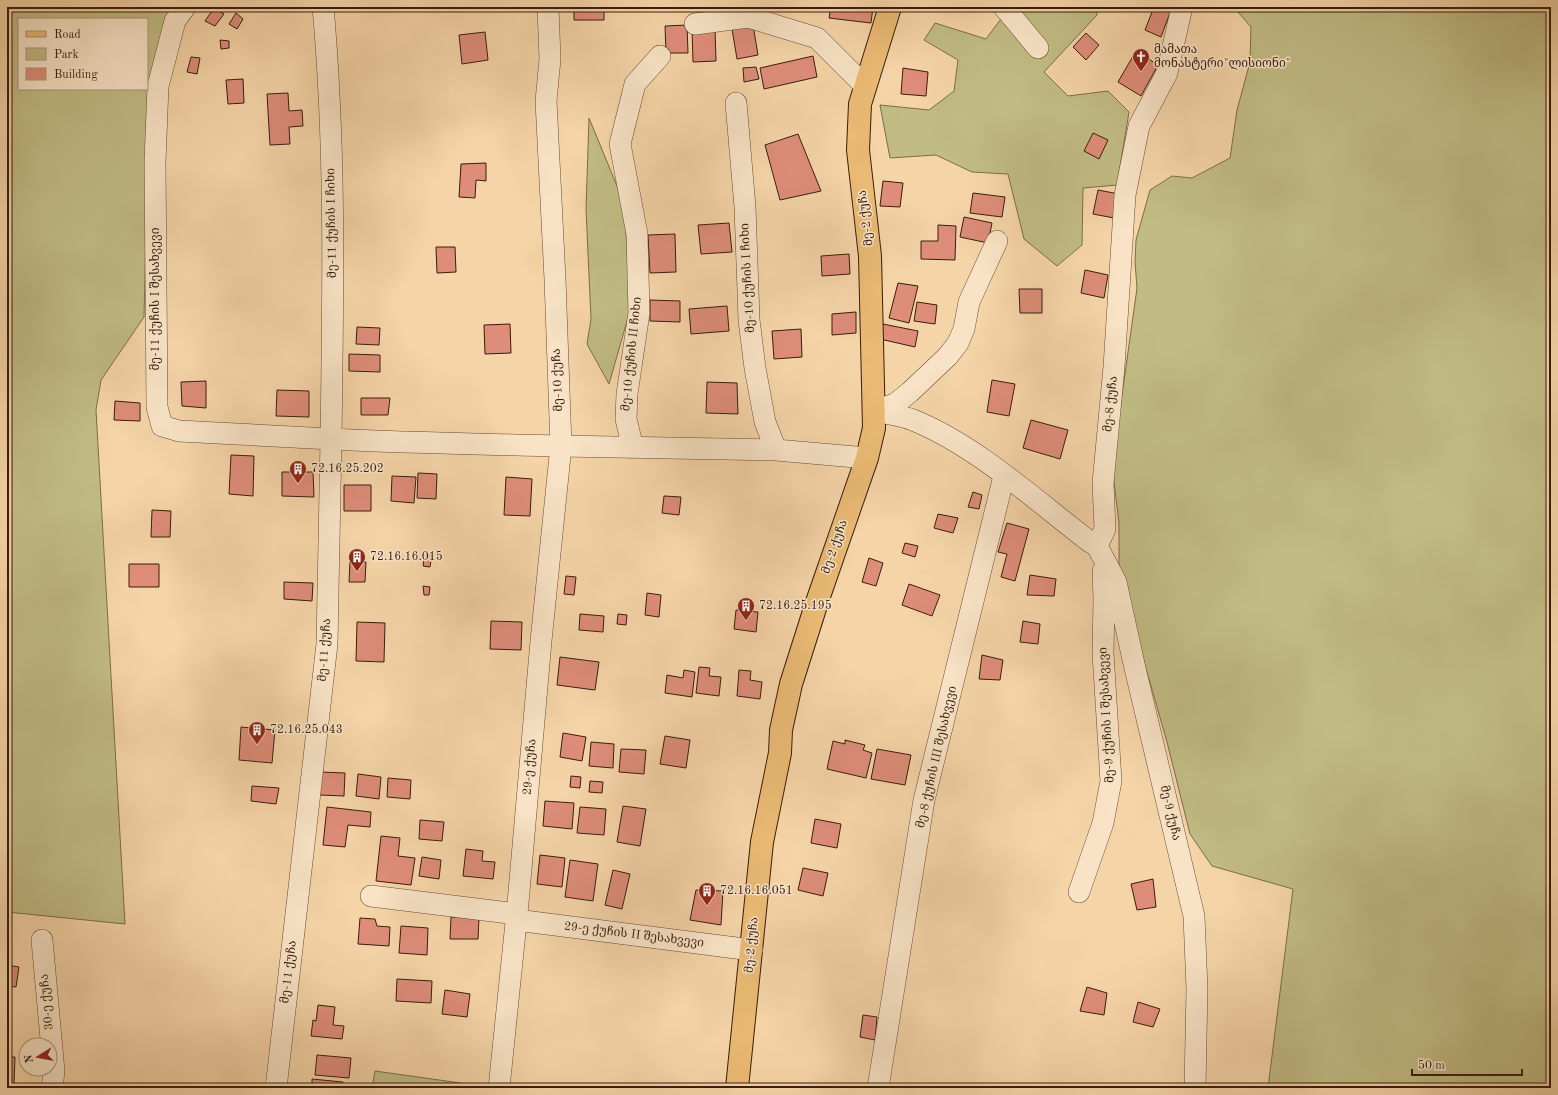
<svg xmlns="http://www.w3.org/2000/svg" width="1558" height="1095" viewBox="0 0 1558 1095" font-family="'Old Standard TT','Noto Serif Georgian',serif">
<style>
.green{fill:#c1bb84;stroke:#7c6c4a;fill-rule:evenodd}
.building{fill:#de8d79;stroke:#381d10}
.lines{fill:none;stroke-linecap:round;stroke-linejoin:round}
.minor-casing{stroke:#674b36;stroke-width:22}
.major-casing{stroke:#381d10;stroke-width:24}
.minor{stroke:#f8e3c6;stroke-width:21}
.major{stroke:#eaba74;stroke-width:22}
.labels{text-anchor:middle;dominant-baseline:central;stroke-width:3;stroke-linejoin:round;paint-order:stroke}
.poi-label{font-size:12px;fill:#381d10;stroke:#f8e3c6;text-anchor:start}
.street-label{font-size:12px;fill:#381d10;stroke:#f8e3c6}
</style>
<rect width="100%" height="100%" fill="#f5d4a7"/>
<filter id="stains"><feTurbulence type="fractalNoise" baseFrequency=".005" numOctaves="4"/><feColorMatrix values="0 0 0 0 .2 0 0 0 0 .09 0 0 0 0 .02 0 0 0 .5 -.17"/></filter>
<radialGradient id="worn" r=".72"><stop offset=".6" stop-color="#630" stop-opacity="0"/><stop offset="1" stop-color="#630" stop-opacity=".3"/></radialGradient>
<path class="green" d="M7,7h168l-11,15 -15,85 -5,210 -43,63 -5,30 29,514 -118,-12zM19,19h128v70h-128z
M1010,7h87v8l-53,57 24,24 40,-5 21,21 -12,73 -34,3 -1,57 -25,21 -33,-27 -16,-65 -36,-2 -36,-17 -46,3 -10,-53 49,5 25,-19 4,-31 -34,-20 11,-17 51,16z
M1239,7h312v1081h-283l25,-199 -81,-23 -22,-32 -23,-92 -30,-105 -18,-71v-43l-7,-57 25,-178 -2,-26 1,-22 14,-50 22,-14 20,2 38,-20 7,-48 13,-48 1,-35 -13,-15z
M589,118l35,85 7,104 -22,77 -22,-40 4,-25 -5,-110z
M375,1071l114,16 -117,1z"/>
<path class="building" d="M574,7h30v13h-30z
M831,7h42l-2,16 -42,-5z
M1154,7h18l-11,30 -16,-7z
M214,8l10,6 -9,12 -10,-5z
M236,13l7,6 -6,10 -8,-5z
M687,25l1,28h-22l-1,-27z
M753,25l5,30 -21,4 -5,-30z
M715,29l1,32 -23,1 -1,-32z
M485,32l3,28 -26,4 -3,-29z
M1086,33l13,12 -13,15 -13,-13z
M220,40l9,1v7l-8,1z
M1136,51l22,14 -17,31 -23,-14z
M813,56l4,21 -53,12 -4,-21z
M191,57l9,1 -3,16 -10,-2z
M756,67l3,12 -15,3 -1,-14z
M903,68l25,4 -2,24 -25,-2z
M243,79l1,24 -16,1 -2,-24z
M288,93l1,18 13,-1 1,16 -14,1 1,17 -20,1 -3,-51z
M1093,133l15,7 -9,19 -15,-8z
M798,134l23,57 -41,9 -15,-55z
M486,163v18l-10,-1 -1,18 -16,-1 2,-33z
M883,181l20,2 -3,24 -20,-1z
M1098,190l21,4 -5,24 -21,-4z
M973,193l32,4 -3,20 -32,-4z
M964,217l28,6 -4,20 -28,-6z
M729,223l3,29 -31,2 -3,-29z
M938,225l18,1 -1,34 -34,-1v-18h17z
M675,234l1,38 -26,1 -2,-38z
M436,247h19l1,25 -19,1z
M849,254l1,20 -28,2 -1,-20z
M1085,270l23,5 -4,23 -23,-5z
M898,283l20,3 -9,37 -20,-5z
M1019,289h23v24h-22z
M650,300l30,1v21l-30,-1z
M917,302l20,3 -2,19 -21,-3z
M727,306l2,25 -38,3 -2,-25z
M856,312v21l-24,2v-21z
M510,324l1,29 -26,1 -1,-29z
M883,324l35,7 -3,16 -35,-8z
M357,327l23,1 -1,17 -23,-1z
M801,329l1,28 -28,2 -2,-28z
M349,354l31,1v17l-31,-1z
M992,380l23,4 -6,32 -22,-4z
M206,381v27l-24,-2 -1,-24z
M707,382l30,1 1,31 -32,-1z
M277,390l32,1v26l-33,-1z
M361,398h29l-2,17h-27z
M115,401l25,2v18l-26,-1z
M1031,420l37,10 -8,29 -37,-11z
M231,455l23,1 -1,40 -24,-2z
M282,472h31l1,25 -32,-1z
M418,473l19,1 -1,25 -19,-1z
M392,476l24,1 -2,26 -23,-2z
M506,477l26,2 -2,37 -26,-1z
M344,485h27v26h-27z
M973,492l9,3 -3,14 -11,-2z
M664,496l17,1 -2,18 -17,-2z
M152,510l19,1 -1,26h-19z
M938,514l20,4 -5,15 -19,-5z
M1007,523l22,6 -14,52 -14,-4 6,-23 -9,-2z
M905,543l13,3 -3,11 -13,-4z
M425,552l7,2 -2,13 -7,-1z
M869,558l14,5 -7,23 -14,-4z
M350,561l16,1 -1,20h-16z
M129,564h30v23h-30z
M1030,575l26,4 -2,17 -27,-1z
M566,576l10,1 -2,18 -10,-1z
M284,582l29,1 -1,18 -28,-2z
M909,584l31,11 -8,21 -30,-11z
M423,586l7,1 -1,8h-5z
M647,593l14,2 -2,22 -14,-2z
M736,610l22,2 -2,20 -22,-3z
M580,614l24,2 -1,16 -24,-2z
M618,614l9,1 -1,10 -9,-1z
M491,621l31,1 -1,28 -31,-1z
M1023,621l17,3 -2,20 -18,-2z
M357,622l28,1 -1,39 -28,-1z
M982,655l21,5 -3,20 -21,-1z
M560,657l39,5 -4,28 -38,-5z
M699,667l11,1 -1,8 12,1 -2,19 -23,-3z
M684,670l11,2 -3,25 -27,-4 2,-18 16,3z
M739,670l12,1 -1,9 12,2 -2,17 -23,-3z
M241,727l34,3 -3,33 -33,-3z
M563,733l23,4 -4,24 -22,-4z
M665,736l25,4 -4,28 -26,-4z
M845,740l20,5 -2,5 9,3 -6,25 -39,-9 6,-28 12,3z
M591,742l23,2 -1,24 -24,-2z
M621,749l25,1 -2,24 -25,-2z
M877,749l34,6 -6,30 -34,-6z
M321,772l24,1 -1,23 -24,-1z
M358,774l23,3 -2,22 -23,-3z
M571,776l10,1 -1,11 -10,-1z
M388,778l23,2 -1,19 -23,-2z
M590,781l13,1 -1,11 -13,-1z
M252,786l27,2 -3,16 -25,-3z
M545,801l29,2 -2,26 -29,-3z
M623,806l23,3 -6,37 -23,-4z
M327,807l44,5 -1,15 -22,-2 -3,22 -22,-2z
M580,807l26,2 -2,26 -27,-2z
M815,819l26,5 -4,24 -26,-5z
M420,820l24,2 -2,19 -23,-2z
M381,836l19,2 -2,18 17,2 -4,27 -35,-4z
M466,849l17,2 -1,10 13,1 -2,17 -30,-3z
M540,855l25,3 -3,29 -25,-3z
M422,857l19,3 -2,19 -20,-3z
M570,860l28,4 -5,37 -28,-4z
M803,868l25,5 -5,23 -25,-6z
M613,870l17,4 -8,35 -17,-4z
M1153,879l3,28 -19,3 -6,-26z
M696,890l27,1 -2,34 -31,-5z
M451,917h28l-1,22h-28z
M360,918l15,1 2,7 13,1 -1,19 -31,-2z
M401,926l27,2 -1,27 -28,-2z
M7,965l12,2 -3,20 -9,-1z
M397,979l35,2 -1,22 -35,-2z
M1087,987l20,6 -3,22 -24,-4z
M445,990l25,4 -3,23 -25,-3z
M1138,1002l22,7 -7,18 -20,-5z
M318,1005l17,2 -2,18 11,1 -2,13 -31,-3 2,-16 3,1z
M863,1015l14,2 -2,23 -15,-3z
M317,1055l34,3 -2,20 -34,-3z
M7,1057h8l-1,27h-7z
M312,1079l31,3v6h-31z"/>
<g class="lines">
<defs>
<path id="minor" d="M185,7l-10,14 -17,65 -3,76 2,245 5,19 17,5 152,8c2,-144 5,-288 -8,-432
M548,7l2,52 -4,42 9,178 6,167 215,4 91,8
M1004,7l34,41
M695,24l53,-7 69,21 48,48
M736,103l9,104 4,113 6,48 10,54 11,28
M874,411c13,2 27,4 39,9 64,26 122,80 177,122l7,4
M874,411l21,-7 15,-12 38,-36 10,-13 6,-14 5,-27 28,-61
M633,448l-7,-29 1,-25 12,-81 -2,-79 -17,-90 15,-60 25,-28
M1097,546l19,36 18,82 60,252 3,73 -2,99
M1097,546l8,-17 -2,-46 11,-116 11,-172 14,-69 28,-53 15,-66
M1079,892l24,-69 8,-42 -8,-128 1,-54 -1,-28
M371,896l146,18
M516,920l236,30
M42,940l12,131 -2,17
M276,1088l51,-444 4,-205c76,4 153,5 230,7l-20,195 -23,262 -19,185
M878,1088l46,-288 80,-324"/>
<path id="major" d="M737,1088l25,-246 18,-89 1,-23 10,-46 26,-82 50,-144 7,-30 -4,-172 -12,-106 2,-46 30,-97"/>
</defs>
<use href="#minor" class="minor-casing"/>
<use href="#major" class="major-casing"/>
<use href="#minor" class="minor"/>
<use href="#major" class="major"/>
</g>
<defs>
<symbol id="church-pin" viewBox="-11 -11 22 30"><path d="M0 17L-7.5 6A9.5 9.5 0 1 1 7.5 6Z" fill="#8f2418" stroke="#f8e3c6"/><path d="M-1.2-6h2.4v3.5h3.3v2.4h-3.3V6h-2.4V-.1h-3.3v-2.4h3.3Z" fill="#fff"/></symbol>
<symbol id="building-pin" viewBox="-11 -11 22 30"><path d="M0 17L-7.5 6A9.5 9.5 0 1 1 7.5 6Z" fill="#8f2418" stroke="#f8e3c6"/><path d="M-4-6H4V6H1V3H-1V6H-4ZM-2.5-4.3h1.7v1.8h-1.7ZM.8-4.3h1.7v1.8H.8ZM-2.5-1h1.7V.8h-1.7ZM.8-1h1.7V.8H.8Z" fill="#fff"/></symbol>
</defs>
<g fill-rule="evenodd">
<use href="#church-pin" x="1131" y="47" width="20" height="27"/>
<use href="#building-pin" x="288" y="459" width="20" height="27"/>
<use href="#building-pin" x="347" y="547" width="20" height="27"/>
<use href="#building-pin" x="736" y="596" width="20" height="27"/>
<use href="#building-pin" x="247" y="720" width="20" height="27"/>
<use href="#building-pin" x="697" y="881" width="20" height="27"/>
</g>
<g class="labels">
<g class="poi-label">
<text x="1154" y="50">მამათა<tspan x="1154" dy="14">მონასტერი"ლისიონი"</tspan></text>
<text x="311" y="469">72.16.25.202</text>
<text x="370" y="557">72.16.16.015</text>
<text x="759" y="606">72.16.25.195</text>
<text x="270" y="730">72.16.25.043</text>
<text x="720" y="891">72.16.16.051</text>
</g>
<g class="street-label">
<text transform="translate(866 218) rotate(-97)">მე-2 ქუჩა</text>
<text transform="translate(332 223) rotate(-91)">მე-11 ქუჩის I ჩიხი</text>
<text transform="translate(748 278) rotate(-93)">მე-10 ქუჩის I ჩიხი</text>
<text transform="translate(156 299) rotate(-90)">მე-11 ქუჩის I შესახვევი</text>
<text transform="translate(632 354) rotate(-84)">მე-10 ქუჩის II ჩიხი</text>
<text transform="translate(558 380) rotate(-92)">მე-10 ქუჩა</text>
<text transform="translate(1111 404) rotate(-84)">მე-8 ქუჩა</text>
<text transform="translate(835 547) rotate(-71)">მე-2 ქუჩა</text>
<text transform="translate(325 650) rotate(-86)">მე-11 ქუჩა</text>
<text transform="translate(1107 715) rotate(-93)">მე-9 ქუჩის I შესახვევი</text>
<text transform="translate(937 757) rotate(-77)">მე-8 ქუჩის III შესახვევი</text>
<text transform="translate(530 767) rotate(-85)">29-ე ქუჩა</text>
<text transform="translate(1170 813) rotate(77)">მე-9 ქუჩა</text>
<text transform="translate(634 935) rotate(7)">29-ე ქუჩის II შესახვევი</text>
<text transform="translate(752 945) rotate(-85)">მე-2 ქუჩა</text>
<text transform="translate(289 972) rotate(-83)">მე-11 ქუჩა</text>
<text transform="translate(47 1002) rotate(-95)">30-ე ქუჩა</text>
</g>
</g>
<rect width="1558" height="1095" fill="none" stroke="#f5d4a7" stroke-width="24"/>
<rect x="8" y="8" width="1542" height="1079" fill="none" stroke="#381d10" stroke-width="2"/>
<rect x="12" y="12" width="1534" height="1071" fill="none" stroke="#381d10"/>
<rect x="18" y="18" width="130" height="72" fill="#f8e3c6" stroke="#ab947d"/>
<rect x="26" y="31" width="20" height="6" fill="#eaba74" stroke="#ab947d"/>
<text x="54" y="38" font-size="12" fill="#381d10">Road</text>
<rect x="26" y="48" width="20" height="12" fill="#c1bb84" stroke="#ab947d"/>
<text x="54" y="58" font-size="12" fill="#381d10">Park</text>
<rect x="26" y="68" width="20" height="12" fill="#de8d79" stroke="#ab947d"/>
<text x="54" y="78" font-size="12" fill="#381d10">Building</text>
<g transform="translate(38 1057) rotate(259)"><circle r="19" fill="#f8e3c6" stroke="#ab947d"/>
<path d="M0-3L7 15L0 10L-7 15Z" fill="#8f2418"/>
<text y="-6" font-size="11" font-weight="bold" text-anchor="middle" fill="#381d10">N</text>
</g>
<path d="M1412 1069v6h110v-6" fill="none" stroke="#381d10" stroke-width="2"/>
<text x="1418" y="1069" font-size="12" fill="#381d10" stroke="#f8e3c6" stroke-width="3" paint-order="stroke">50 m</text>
<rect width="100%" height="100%" filter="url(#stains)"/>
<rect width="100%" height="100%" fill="url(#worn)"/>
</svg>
